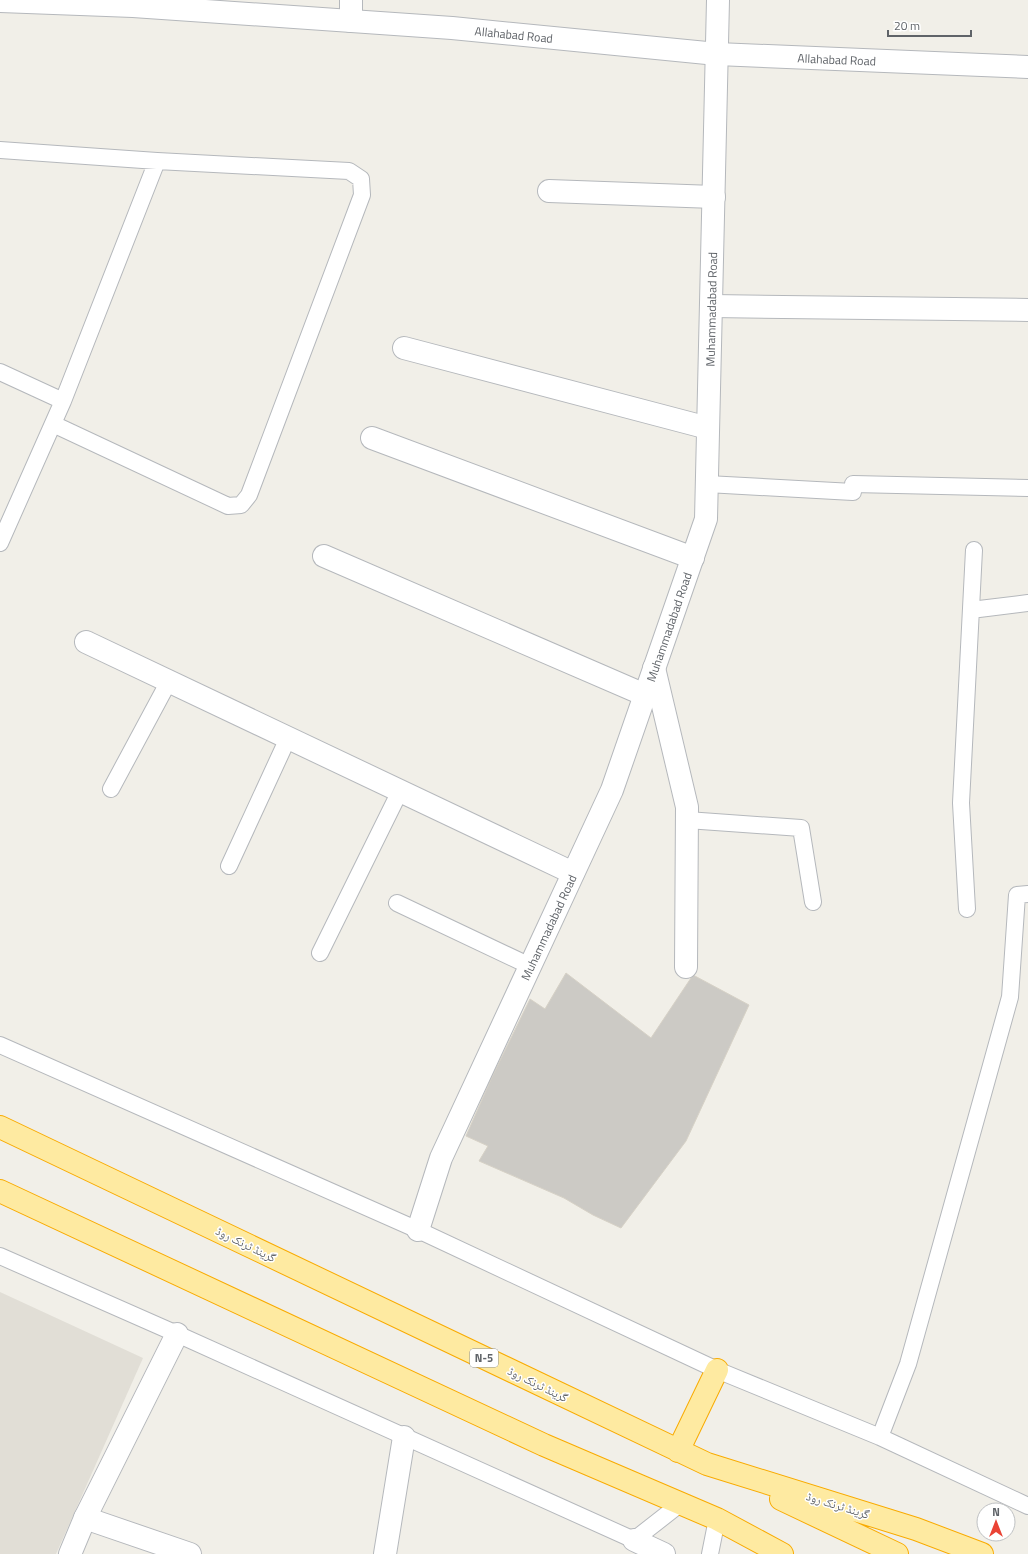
<svg xmlns="http://www.w3.org/2000/svg" width="1028" height="1554" viewBox="0 0 1028 1554" font-family="'Titillium Web','Noto Naskh Arabic',sans-serif">
<style>
.education{fill:#e1ded6}
.building{fill:#cccac5;stroke:#d6d1c6}
.lines{fill:none;stroke-linecap:round;stroke-linejoin:round}
.service-casing{stroke:#b5b8bc;stroke-width:18}
.minor-casing{stroke:#b5b8bc;stroke-width:24}
.trunk-casing{stroke:#f9ab00;stroke-width:24}
.service{stroke:#fff;stroke-width:16}
.minor{stroke:#fff;stroke-width:22}
.trunk{stroke:#feeaa1;stroke-width:22}
.labels{text-anchor:middle;dominant-baseline:central;stroke-width:3;stroke-linejoin:round;paint-order:stroke}
.shield{fill:#fff;stroke:#8f9295;stroke-width:1}
.shield-label{font-size:11px;font-weight:bold;fill:#5f6368}
.street-label{font-size:12px;fill:#5f6368;stroke:#fff}
</style>
<rect width="100%" height="100%" fill="#f1efe8"/>
<path class="education" d="M0,1292l143,66 -87,196h-56z"/>
<path class="building" d="M566,973l85,65 42,-63 56,30 -63,136 -65,87 -28,-13 -29,-17 -85,-37 9,-15 -22,-10 26,-59 38,-78 15,10z"/>
<g class="lines">
<defs>
<path id="service" d="M0,150l157,11 192,10 12,8 1,16 -113,300 -8,10 -13,1 -175,-82
M0,372l63,29
M707,484l146,8v-8l175,4
M0,543l63,-142 94,-240
M971,610l57,-7
M111,789l58,-108
M687,820l114,8 12,74
M229,866l59,-128
M397,903l133,63
M967,909l-6,-106 13,-253
M320,953l80,-162
M0,1045l418,185 299,140 163,67 148,69
M0,1256l177,78 457,206 46,-36
M880,1437l28,-73 102,-367 7,-102 11,-1
M710,1554l7,-35"/>
<g id="minor">
<path d="M351,0v21"/>
<path id="s1" d="M0,1l133,5 319,22 265,26 311,13"/>
<path d="M549,191l165,6"/>
<path d="M712,306l316,4"/>
<path d="M404,348l304,80"/>
<path d="M372,438l321,120"/>
<path d="M324,556l321,139"/>
<path d="M86,642l487,231"/>
<path d="M654,668l33,139 -1,160"/>
<path id="s2" d="M418,1230l23,-72 171,-368 94,-271 12,-519"/>
<path d="M85,1518l105,36"/>
<path d="M634,1540l30,14"/>
<path d="M70,1554l15,-36 92,-184"/>
<path d="M385,1554l19,-117"/>
</g>
<path id="trunk" d="M0,1127l707,337 209,65 66,25
M0,1191l544,254 173,74 65,35
M678,1451l39,-81
M781,1499l116,55"/>
</defs>
<use href="#service" class="service-casing"/>
<use href="#minor" class="minor-casing"/>
<use href="#trunk" class="trunk-casing"/>
<use href="#service" class="service"/>
<use href="#minor" class="minor"/>
<use href="#trunk" class="trunk"/>
</g>
<g class="labels">
<rect class="shield" x="470" y="1349" width="28" height="18" rx="3"/>
<g class="shield-label">
<text x="484" y="1358">N-5</text>
</g>
<g class="street-label">
<text stroke="none"><textPath href="#s1" startOffset="515">Allahabad Road</textPath></text>
<text stroke="none"><textPath href="#s1" startOffset="839">Allahabad Road</textPath></text>
<text stroke="none"><textPath href="#s2" startOffset="978">Muhammadabad Road</textPath></text>
<text stroke="none"><textPath href="#s2" startOffset="654">Muhammadabad Road</textPath></text>
<text stroke="none"><textPath href="#s2" startOffset="330">Muhammadabad Road</textPath></text>
<text transform="translate(246 1244) rotate(26)">گرینڈ ٹرنک روڈ</text>
<text transform="translate(538 1384) rotate(26)">گرینڈ ٹرنک روڈ</text>
<text transform="translate(838 1505) rotate(17)">گرینڈ ٹرنک روڈ</text>
</g>
</g>
<g transform="translate(996 1522)"><circle r="19" fill="#ffffff" stroke="#bfc1c3"/>
<path d="M0-3L7 15L0 10L-7 15Z" fill="#ea4335"/>
<text y="-6" font-size="11" font-weight="bold" text-anchor="middle" fill="#5f6368">N</text>
</g>
<path d="M888 30v6h83v-6" fill="none" stroke="#5f6368" stroke-width="2"/>
<text x="894" y="30" font-size="12" fill="#5f6368" stroke="#ffffff" stroke-width="3" paint-order="stroke">20 m</text>
</svg>
